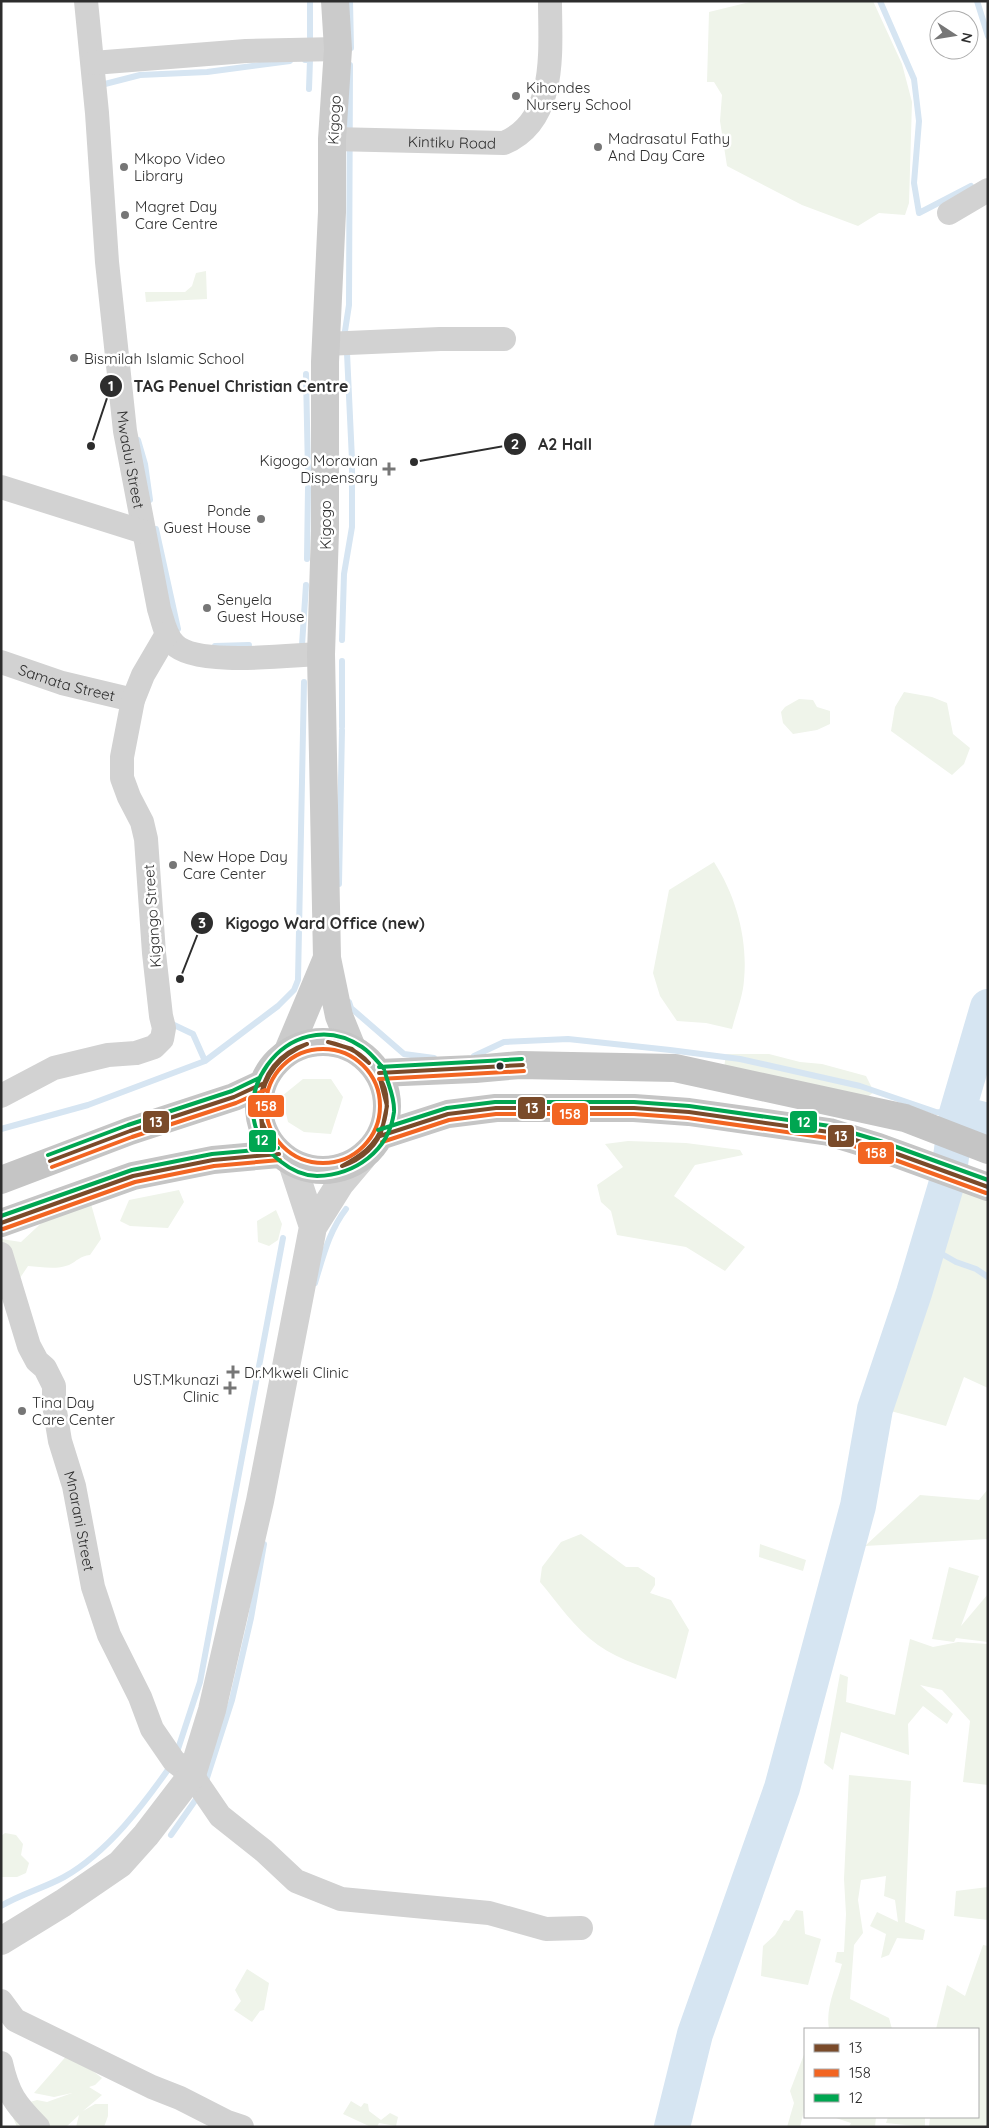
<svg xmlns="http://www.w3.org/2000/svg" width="989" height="2128" viewBox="0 0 989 2128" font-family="Quicksand,sans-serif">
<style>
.green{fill:#eff4ea}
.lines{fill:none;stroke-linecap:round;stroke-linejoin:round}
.stream{stroke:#d6e5f2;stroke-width:6}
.river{stroke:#d6e5f2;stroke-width:36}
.minor{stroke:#d2d2d2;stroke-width:24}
.tertiary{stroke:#d2d2d2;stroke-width:28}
.secondary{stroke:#cbcbcb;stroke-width:28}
.primary{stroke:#c5c5c5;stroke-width:28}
.bus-1-casing{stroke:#fff;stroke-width:8}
.bus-2-casing{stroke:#fff;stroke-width:8}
.bus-3-casing{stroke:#fff;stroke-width:8}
.bus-1{stroke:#7a4b2a;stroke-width:4}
.bus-2{stroke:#f26522;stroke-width:4}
.bus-3{stroke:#00a651;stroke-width:4}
.poi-dot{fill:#767676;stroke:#fff;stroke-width:2}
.bus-dot{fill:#2d2d2d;stroke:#fff;stroke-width:2}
.labels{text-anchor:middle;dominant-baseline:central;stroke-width:5;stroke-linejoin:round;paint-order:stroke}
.poi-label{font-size:15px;fill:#2d2d2d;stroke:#fff;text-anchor:start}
.street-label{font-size:15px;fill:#2d2d2d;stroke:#fff}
.leader{fill:none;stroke:#2d2d2d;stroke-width:2}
.callout-dot{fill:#2d2d2d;stroke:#fff;stroke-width:2}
.mark-label{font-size:15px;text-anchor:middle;font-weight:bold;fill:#fff}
.callout-label{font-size:16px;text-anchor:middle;font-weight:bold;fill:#2d2d2d;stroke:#fff;stroke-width:5;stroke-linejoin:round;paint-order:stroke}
.line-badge{stroke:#fff;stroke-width:2}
.badge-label{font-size:14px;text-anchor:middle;font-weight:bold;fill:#fff}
</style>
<rect width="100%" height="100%" fill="#fff"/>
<path class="green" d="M754,1h119l29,63 10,38 -3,101 -4,12 -26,-2 -21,13 -56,-21 -75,-39 -7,-45 2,-26 -8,-13h-7l2,-70z
M206,271l1,28 -61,3 -1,-10h40l7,-6 4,-13z
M904,692l28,5 15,6 6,31 17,14 -6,16 -12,11 -61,-44 4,-24z
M799,699l14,1 4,7 13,4v13l-13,6 -24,4 -10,-11 -2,-11 4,-5z
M714,862c22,34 34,77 30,118 -1,16 -8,33 -12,49l-26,-6 -29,-2 -17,-25 -7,-23 16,-83z
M726,1054h43l31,8 22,2 44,12 8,16 -12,9 -138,-33z
M303,1079h28l12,18 -12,37 -27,-2 -16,-10 -6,-26z
M628,1141l58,2 54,7 3,5 -48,10 -21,31 71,51 -20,24 -39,-24 -69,-12 -6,-24 -10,-9 -4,-17 26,-18 -18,-23z
M952,1174l36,19v195l-24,-11 -18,49 -59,-16z
M179,1190l5,12 -16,26 -38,-2 -10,-5 9,-21z
M65,1201l26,3 10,35 -11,16c-10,1 -13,6 -21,10 -13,5 -28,2 -41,1l-8,12 -19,-8v-31l20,3z
M276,1210l6,14 -4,16 -9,6 -11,-4 -1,-21z
M988,1489v50l-123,7 55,-51 59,5z
M581,1534l45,33h12l17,11v7l-5,8 21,7 18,30 -13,49c-26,-10 -55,-18 -78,-34 -23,-16 -40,-42 -58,-63l2,-15 19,-25z
M760,1544l46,16 -3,11 -44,-14z
M949,1567l30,9 -18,50 27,-32v48l-32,-4 -2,4 -22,-3z
M910,1639l23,8 25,-5 30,2v141l-25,-3 7,-61 -28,-31 -22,-5 33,29 -6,10 -24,-18 -15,18 1,31 -68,-23 -8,38 -9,-7 16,-89 8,3 -2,25 49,13z
M849,1775l62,6 -6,141 20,8 -2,10 -26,-2 -8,17 -8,3 5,-24 -16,-8 7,-14 21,10 -3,-22 -11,-4 2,-20 -25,4 -3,20 5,33 -9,12 -4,54 39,19 3,11h-63c-4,-22 8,-44 13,-65l-7,-2 2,-10h7l2,-38 -2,-35z
M5,1833l11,2 7,9 -2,11 8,8 -3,10 -9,4h-16v-41z
M988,1887v33l-34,-4 2,-25z
M796,1910l7,1 2,23 16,5 -13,46 -47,-9 2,-30 12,-11 9,-15 5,1z
M983,1945l5,1v181h-59l1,-10h48v-88h-42l11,-44 18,11z
M247,1969l22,14 -5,27 -4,1 -8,11 -18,-12 7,-9 -6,-11z
M805,2052v55l-5,20h-13l7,-24 -4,-12z
M69,2053l33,25 -7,7 -6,2 13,8 -19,16 12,-7h13v12l-4,11h-28l3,-12 -13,12h-49l-8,-19 28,-8 10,2 25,-9 -18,4 -20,-4z
M351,2101l10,6 3,-4 4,1 1,7 12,9 9,-7 8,4 -2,9 -17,-3 -2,4h-6l-28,-13z
M833,2117h43l-1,10h-26l2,-4z
M888,2117h37v10l-39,-4z"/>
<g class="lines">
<path class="stream" d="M350,1l1,47
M880,1l34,78 5,42 -5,62 5,30 52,-27
M977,1l11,35
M310,37v-36
M305,60h5l-1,29
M101,85l39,-10 67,-3 83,-11
M345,331l4,-26 1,-240
M306,374l2,99
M138,440l7,24 5,36
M156,529l22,100
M307,559l1,-71
M342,640l2,-66 8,-47v-67l-5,-107
M302,645l4,-60
M215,646l34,-1
M342,661v66
M339,884l3,-154
M349,1002l2,6 53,46 30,4
M170,1020l2,4 21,10 12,27
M474,1056l30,-14 64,-3 102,11 70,9 120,27 76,26 21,1
M1,1129l87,-24 117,-44 73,-55 16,-16 4,-10 6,-298
M928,1246l28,16 20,7 12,8
M315,1283c8,-26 14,-52 31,-74
M176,1755l24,-73 83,-444
M205,1784l27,-84 19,-82 13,-74
M171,1835l28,-40
M1,1906c20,-12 43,-18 63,-29 44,-25 80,-73 108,-113"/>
<path class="river" d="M957,1113l31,8
M672,2127l23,-93 87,-246 76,-282 17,-97 39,-116 34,-114 9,-66 31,-106"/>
<g class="minor">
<path id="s1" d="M86,1l11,112 10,149 18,169 34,178c4,12 6,26 15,35 21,23 116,11 147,10"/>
<path d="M93,63l153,-12 92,-2"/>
<path id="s2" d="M332,139l172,4c54,-23 46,-94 46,-142"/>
<path d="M949,213l39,-23"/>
<path d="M325,344l115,-5h64"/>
<path d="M1,487l143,45"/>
<path id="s3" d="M1,662l61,21 71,17"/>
<path d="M1,1096l53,-28 54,-13 28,-2 18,-6 8,-8 2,-11 -3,-12 -7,-63 -8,-114 -4,-17 -13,-25 -7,-19v-21l11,-57 10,-25 24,-41"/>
<path id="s4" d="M1,1254l28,92 8,15 8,7 9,18v19l6,36 14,45 19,101 16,48 31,62 12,32 22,32 18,14 28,41 44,35 32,30 45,18 148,14 57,16 35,-1"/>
<path d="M1,2001l14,19 137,67 28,11 47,24 15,5"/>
<path d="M1,2063c7,31 14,41 37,64"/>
</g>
<path class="tertiary" d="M292,1163l21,64
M1,1941l62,-38 57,-39 26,-29 46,-60 20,-65 48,-209 53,-274 27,-43 22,-26"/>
<path class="secondary" d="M335,1l3,48 -6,90v73l-7,150v169l-4,123 6,304 12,58 13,32
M288,1051l39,-93"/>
<path class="primary" d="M259 1106a64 64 0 1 1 128 0a64 64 0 1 1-128 0Z
M379,1073l96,-4 45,-4 155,3 230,50 83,32
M380,1136l68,-22 48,-6h138l55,4 140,20 49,15 110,40
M1,1180l129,-49 104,-34 28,-13
M1,1223l132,-47 80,-16 66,-6"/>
<defs>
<path id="bus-1" d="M328,1042c16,4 30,8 41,21
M328,1042l24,7 17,14
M379,1073l144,-8
M380,1079c9,13 8,31 3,46
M380,1079l7,27 -4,19
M260,1103l2,19 9,20
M260,1103l2,25 9,14
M260,1103c2,-29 19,-50 47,-59
M260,1103c5,-29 19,-47 47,-59
M380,1136l68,-22 48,-6h138l55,4 140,20 49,15 110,40
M50,1161l80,-30 104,-34 28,-13
M342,1166c18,-10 34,-20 41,-41
M342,1166c19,-6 37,-21 41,-41
M1,1223l132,-47 80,-16 66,-6"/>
<path id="bus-2" d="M266 1106a57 57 0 1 1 114 0a57 57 0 1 1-114 0Z
M379,1079l145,-8
M382,1142l67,-22 47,-6h138l54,4 140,20 48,15 110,40
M52,1167l80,-30 104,-34 29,-13
M3,1229l132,-47 79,-16 66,-6"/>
<path id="bus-3" d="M379,1067l143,-8
M384,1069c-7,-8 -13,-16 -22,-22 -73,-49 -152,59 -82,114 10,8 24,15 37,15 38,-1 72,-25 77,-64 1,-15 -6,-27 -9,-40
M378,1130l69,-22 48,-6h139l55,4 141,20 50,15 108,39
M48,1155l80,-30 104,-34 27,-13
M1,1216l131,-46 80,-16 66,-6"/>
</defs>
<use href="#bus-1" class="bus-1-casing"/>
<use href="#bus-2" class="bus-2-casing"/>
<use href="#bus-3" class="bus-3-casing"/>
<use href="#bus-1" class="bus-1"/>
<use href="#bus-2" class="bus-2"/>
<use href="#bus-3" class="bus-3"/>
</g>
<g class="poi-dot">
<circle cx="516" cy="96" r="5"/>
<circle cx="598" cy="147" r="5"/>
<circle cx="124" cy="167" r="5"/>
<circle cx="125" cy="215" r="5"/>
<circle cx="74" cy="358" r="5"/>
<path d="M386.5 461.5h5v5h5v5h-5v5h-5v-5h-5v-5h5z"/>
<circle cx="261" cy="519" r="5"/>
<circle cx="207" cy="608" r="5"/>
<circle cx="173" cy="865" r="5"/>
<path d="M230.5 1364.5h5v5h5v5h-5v5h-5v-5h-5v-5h5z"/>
<path d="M227.5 1380.5h5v5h5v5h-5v5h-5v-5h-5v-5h5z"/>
<circle cx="22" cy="1411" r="5"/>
</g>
<circle class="bus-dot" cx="500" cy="1066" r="4.5"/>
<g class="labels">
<g class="poi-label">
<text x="526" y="87">Kihondes<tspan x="526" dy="17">Nursery School</tspan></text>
<text x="608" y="138">Madrasatul Fathy<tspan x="608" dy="17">And Day Care</tspan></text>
<text x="134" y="158">Mkopo Video<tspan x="134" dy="17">Library</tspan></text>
<text x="135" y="206">Magret Day<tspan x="135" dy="17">Care Centre</tspan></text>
<text x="84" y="358">Bismilah Islamic School</text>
<text x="378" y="460" text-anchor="end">Kigogo Moravian<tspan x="378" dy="17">Dispensary</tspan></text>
<text x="251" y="510" text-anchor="end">Ponde<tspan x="251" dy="17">Guest House</tspan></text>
<text x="217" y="599">Senyela<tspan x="217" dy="17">Guest House</tspan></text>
<text x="183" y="856">New Hope Day<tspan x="183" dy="17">Care Center</tspan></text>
<text x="244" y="1372">Dr.Mkweli Clinic</text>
<text x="219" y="1379" text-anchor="end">UST.Mkunazi<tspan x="219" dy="17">Clinic</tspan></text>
<text x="32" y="1402">Tina Day<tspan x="32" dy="17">Care Center</tspan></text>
</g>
<g class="street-label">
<text transform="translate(334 120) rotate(-87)">Kigogo</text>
<text stroke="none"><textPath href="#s2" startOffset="120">Kintiku Road</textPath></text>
<text stroke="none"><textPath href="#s1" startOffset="461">Mwadui Street</textPath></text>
<text transform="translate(325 525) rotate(-90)">Kigogo</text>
<text stroke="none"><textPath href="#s3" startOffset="69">Samata Street</textPath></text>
<text transform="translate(152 916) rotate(-94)">Kigango Street</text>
<text stroke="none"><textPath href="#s4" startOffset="282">Mnarani Street</textPath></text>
</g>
</g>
<path class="leader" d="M91 446L111 386M414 462L515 444M180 979L202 923"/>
<g class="callout-dot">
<circle cx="91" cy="446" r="5"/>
<circle cx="414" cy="462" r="5"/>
<circle cx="180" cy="979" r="5"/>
<circle cx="111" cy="386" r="12"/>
<circle cx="515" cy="444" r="12"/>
<circle cx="202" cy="923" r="12"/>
</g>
<g class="mark-label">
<text x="111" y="391">1</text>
<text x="515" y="449">2</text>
<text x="202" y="928">3</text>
</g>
<g class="callout-label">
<text x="241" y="392">TAG Penuel Christian Centre</text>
<text x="565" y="450">A2 Hall</text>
<text x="325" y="929">Kigogo Ward Office (new)</text>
</g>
<g class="line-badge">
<rect x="247" y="1094" width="38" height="24" rx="5" fill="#f26522"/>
<rect x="517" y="1096" width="29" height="24" rx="5" fill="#7a4b2a"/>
<rect x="551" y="1102" width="38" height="24" rx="5" fill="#f26522"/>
<rect x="789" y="1110" width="29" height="24" rx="5" fill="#00a651"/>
<rect x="142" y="1110" width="28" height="24" rx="5" fill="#7a4b2a"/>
<rect x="827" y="1124" width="28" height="24" rx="5" fill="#7a4b2a"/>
<rect x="248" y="1129" width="29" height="24" rx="5" fill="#00a651"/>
<rect x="857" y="1141" width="38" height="24" rx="5" fill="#f26522"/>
</g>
<g class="badge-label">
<text x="266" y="1111">158</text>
<text x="532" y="1113">13</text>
<text x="570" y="1119">158</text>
<text x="804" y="1127">12</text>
<text x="156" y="1127">13</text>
<text x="841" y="1141">13</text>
<text x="262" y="1145">12</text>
<text x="876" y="1158">158</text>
</g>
<rect width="989" height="2128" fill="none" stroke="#2d2d2d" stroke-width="5"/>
<rect x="804" y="2028" width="175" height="90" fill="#ffffff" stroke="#ababab"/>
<rect x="814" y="2044" width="25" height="8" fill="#7a4b2a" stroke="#ababab"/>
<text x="849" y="2053" font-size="15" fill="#2d2d2d">13</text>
<rect x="814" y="2069" width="25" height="8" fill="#f26522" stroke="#ababab"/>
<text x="849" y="2078" font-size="15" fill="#2d2d2d">158</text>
<rect x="814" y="2094" width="25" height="8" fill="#00a651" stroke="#ababab"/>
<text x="849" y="2103" font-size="15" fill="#2d2d2d">12</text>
<g transform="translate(954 35) rotate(102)"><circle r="24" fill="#ffffff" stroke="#ababab"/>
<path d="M0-4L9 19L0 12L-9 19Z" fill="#767676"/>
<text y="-8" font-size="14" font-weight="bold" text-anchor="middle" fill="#2d2d2d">N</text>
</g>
</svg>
